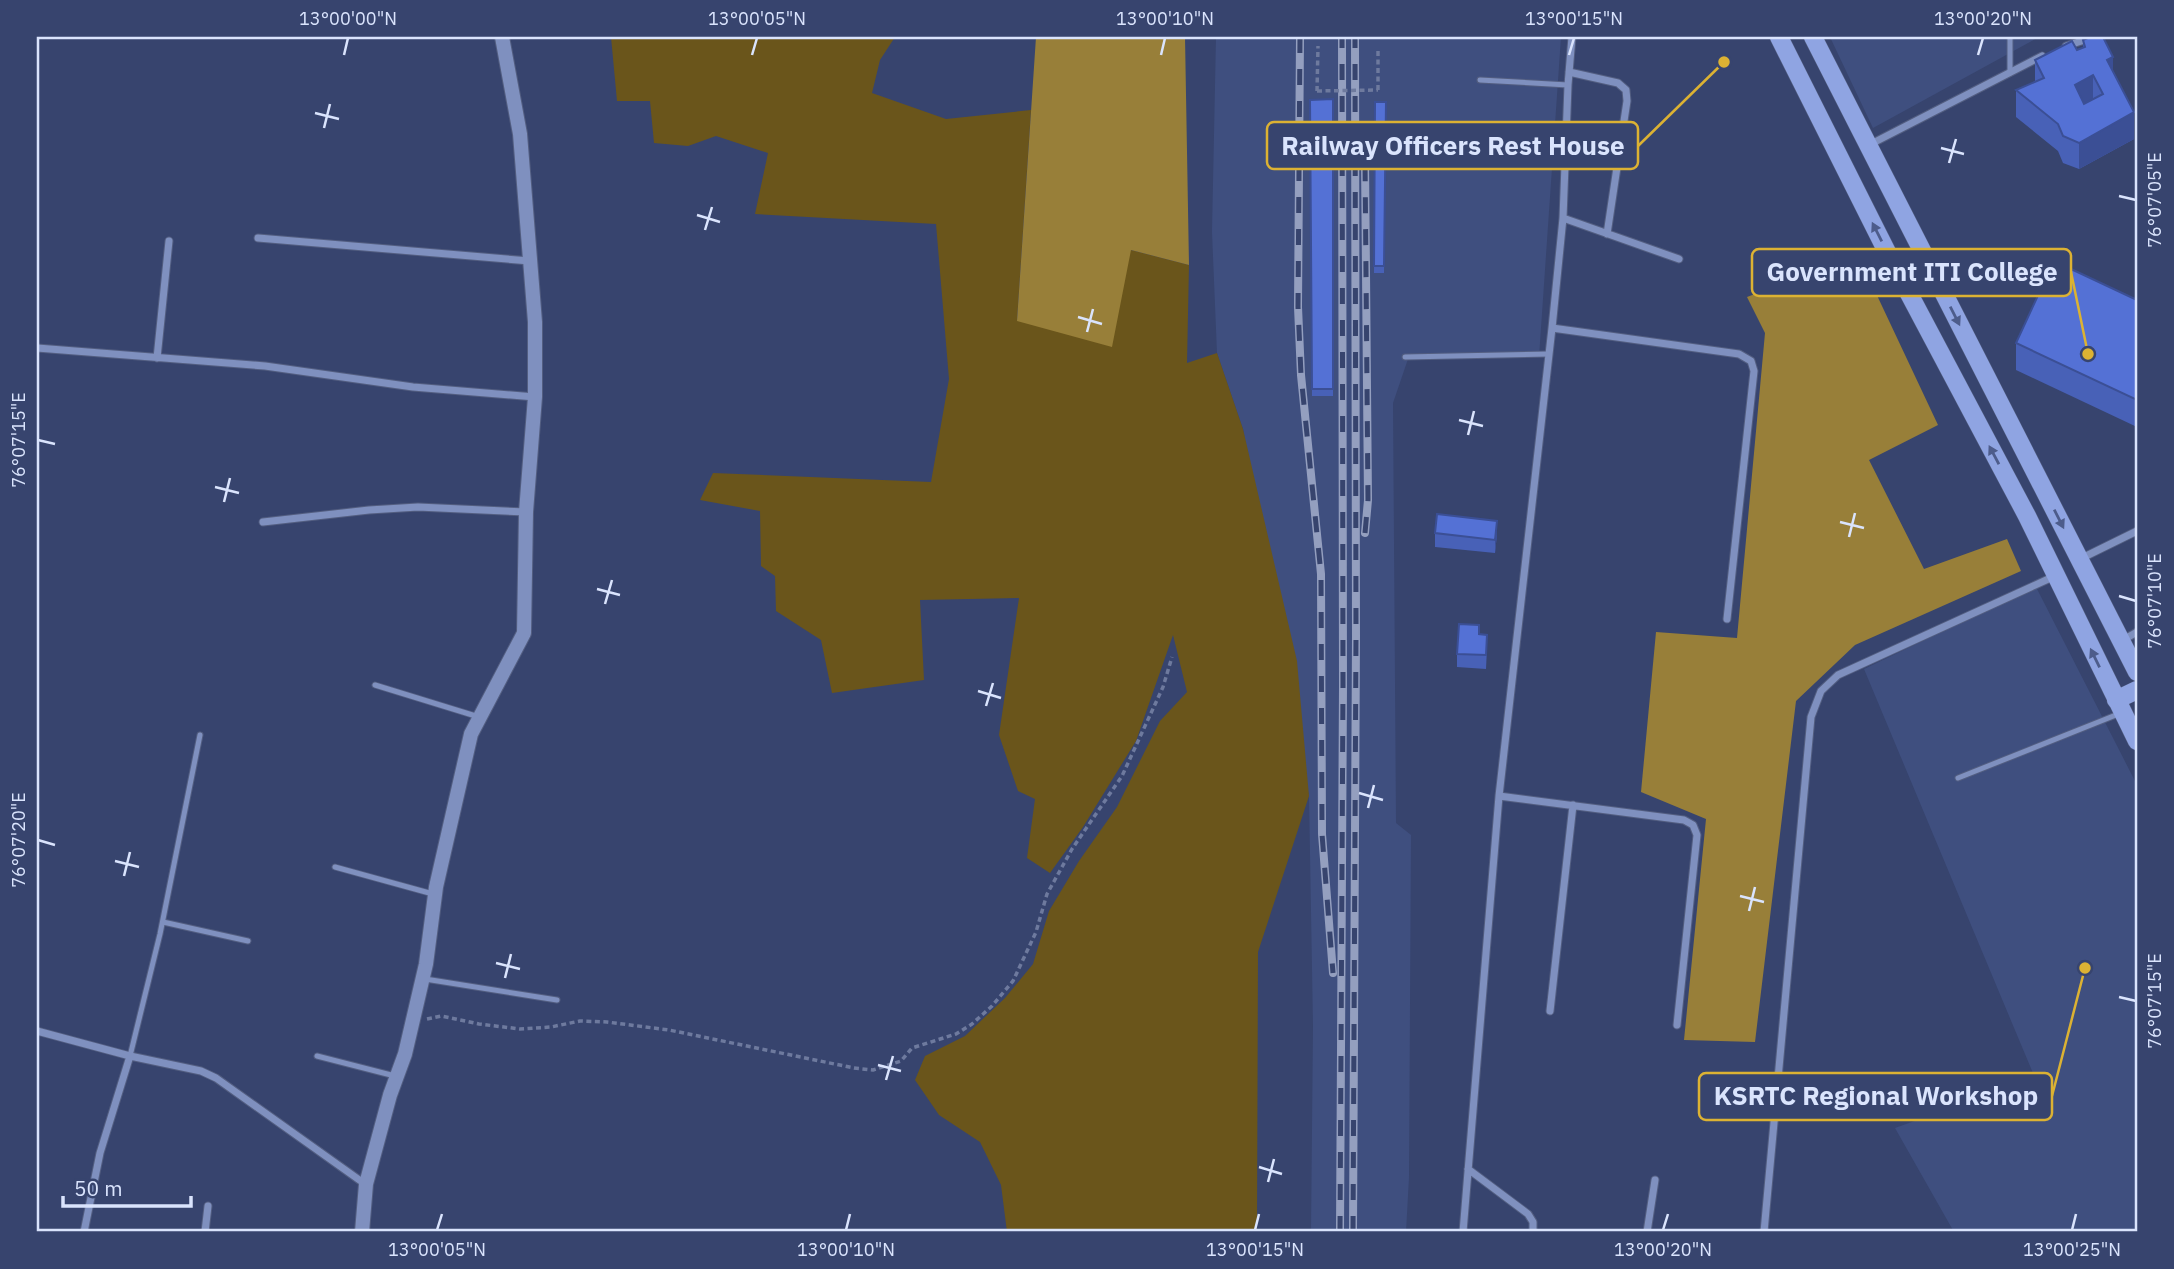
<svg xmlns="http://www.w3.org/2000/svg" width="2174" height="1269" viewBox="0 0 2174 1269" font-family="'IBM Plex Sans',sans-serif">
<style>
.built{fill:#3f4f7f}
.green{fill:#6a551b}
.forest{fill:#987f39}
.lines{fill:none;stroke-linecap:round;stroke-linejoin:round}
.lane-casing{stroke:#535e81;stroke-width:7}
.street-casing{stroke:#535e81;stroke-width:9}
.secondary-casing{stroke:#535e81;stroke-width:16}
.primary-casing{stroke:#535e81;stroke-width:19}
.path{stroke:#6e7a9e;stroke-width:3.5;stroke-dasharray:5 3.5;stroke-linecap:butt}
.lane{stroke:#7f90bf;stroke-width:5}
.street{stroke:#7f90bf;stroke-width:7}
.secondary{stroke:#7f90bf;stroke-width:14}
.primary{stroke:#8fa4e2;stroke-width:18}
.rail-casing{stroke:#949fbf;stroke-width:8}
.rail{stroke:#37446e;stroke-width:5;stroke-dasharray:16;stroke-linecap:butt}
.path-bridge{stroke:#6e7a9e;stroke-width:3.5;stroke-dasharray:5 3.5;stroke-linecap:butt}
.wall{fill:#4861b7}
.shaded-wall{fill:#3b4f95}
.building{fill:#5471d5;stroke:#3b4f95;stroke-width:2;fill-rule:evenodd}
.oneway{fill:#4d5c8b}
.ticks{fill:none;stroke:#dae4fd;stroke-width:2.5}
.leader{fill:none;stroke:#dcb233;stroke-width:2.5}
.callout-dot{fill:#dcb233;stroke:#37446e;stroke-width:2.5}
.callout{fill:#37446e;stroke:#dcb233;stroke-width:2.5}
.callout-label{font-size:26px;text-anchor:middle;font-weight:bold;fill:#dae4fd}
.neatline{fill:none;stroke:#dae4fd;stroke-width:2.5}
.ticks-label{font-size:18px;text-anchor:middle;fill:#dae4fd}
</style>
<rect width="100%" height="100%" fill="#37446e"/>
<path class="built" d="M1216,37h345l-22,320 -131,2 -15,44 3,420 15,12 -2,342 -3,55h-95l2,-206 -4,-230 -66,-367 -26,-76 -5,-121z
M1830,37h209l-166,91z
M2036,587l101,198v447h-183l-59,-104 140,-50 -171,-409z"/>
<path class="green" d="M611,37h284l-15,23 -8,33 74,26 85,-9 -14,211 114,-71 58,15 -2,98 30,-10 26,76 54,232 12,135 -51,156 -1,280h-250l-6,-47 -21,-43 -41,-27 -24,-35 10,-24 40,-20 40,-38 28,-34 16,-53 30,-50 38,-54 43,-86 27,-29 -14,-57 -37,106 -53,86 -33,46 -23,-15 8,-59 -17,-8 -19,-56 20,-137 -99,2 4,80 -92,13 -11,-53 -45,-29 -1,-35 -14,-10 -1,-55 -60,-11 13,-27 218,9 18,-103 -13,-155 -181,-10 13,-61 -52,-17 -28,10 -34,-3 -4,-42h-33z"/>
<path class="forest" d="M1036,37h149l4,228 -58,-15 -19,97 -95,-26z
M1858,255l80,170 -69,35 55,109 83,-30 14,32 -166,74 -59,56 -41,341 -71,-2 22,-221 -65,-27 15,-160 81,6 28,-305 -18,-36z"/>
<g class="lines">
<defs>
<path id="lane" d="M2010,73v-36
M1480,80l88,5
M1405,357l144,-3
M375,685l104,32
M1958,778l163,-65
M335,867l98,27
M163,922l85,19
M425,979l132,21
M130,1056l30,-122 40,-199
M317,1056l78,20"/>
<path id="street" d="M2066,46l28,-9
M1569,72l49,11 8,7 1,11 -20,133
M1869,145l173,-89
M1563,218l116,41
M258,238l272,23
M1552,328l187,26 12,7 3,10 -27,248
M37,348l228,18 148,21 122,10
M157,358l12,-117
M263,522l106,-12 49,-3 108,5
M2080,559l57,-28
M2123,640l14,-8
M1499,796l185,24 9,5 4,10 -20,190
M1550,1011l23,-206
M37,1031l93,25 71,15 15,7 149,106
M1468,1169l60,45 5,8v10
M84,1232l16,-79 30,-97
M205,1232l3,-26
M1463,1232l36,-436 53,-468 11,-110 5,-133 4,-48
M1647,1232l8,-52
M1764,1232l47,-515 10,-26 17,-16 217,-99"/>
<path id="secondary" d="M362,1232l4,-48 24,-89 15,-41 21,-90 10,-77 35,-153 53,-101 2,-121 9,-115v-75l-15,-188 -18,-97"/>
<path id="primary" d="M1779,37l109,217 139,262 110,225
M1813,37l324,635
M2116,700l21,-10"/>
</defs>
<use href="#lane" class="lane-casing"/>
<use href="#street" class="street-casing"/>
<use href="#secondary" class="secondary-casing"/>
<use href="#primary" class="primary-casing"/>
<path class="path" d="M1378,90v-40
M1317,91l1,-45
M427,1019l14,-3 38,8 41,5 31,-2 29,-6 27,1 62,8 185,38 19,2 28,-9 11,-13 44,-14 16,-10 20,-18 21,-25 23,-49 11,-38 25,-45 50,-73 41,-89 9,-30"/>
<use href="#lane" class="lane"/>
<use href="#street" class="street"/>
<use href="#secondary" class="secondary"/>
<use href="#primary" class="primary"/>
<defs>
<path id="rail" d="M1300,37l-2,270 3,68 20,199 1,260 11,139
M1365,533l3,-33 -3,-341
M1340,1232l3,-547 -1,-648
M1353,1232l3,-597 -1,-598"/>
</defs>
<use href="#rail" class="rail-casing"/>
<use href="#rail" class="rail"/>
<path class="path-bridge" d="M1317,91l61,-1"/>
</g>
<path class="wall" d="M2083,40l30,31 21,68 -55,30 -16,-6 -5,-12 -42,-34v-27l19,-8v-22l42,-10 6,-2z
M1333,99v297h-21l-2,-296z
M1375,102h11l-2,171h-10z
M2137,300v127l-121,-57v-27z
M1435,533l62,1 -2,19 -60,-6z
M1479,634l8,14 -1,21 -29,-2v-13z"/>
<path class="shaded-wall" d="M2113,57v26l-6,-23z
M2093,75v27l-18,10v-27z
M2134,112v27l-55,30v-26z
M1497,521v13l-2,19v-13z"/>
<path class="building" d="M2090,37h13l10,20 -6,3 27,52 -55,31 -16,-7 -5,-12 -42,-34 28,-12 -9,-18 37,-19 5,9 8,-3 -2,-7zM2093,75l10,19 -19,10 -9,-19z
M1333,99v290h-21l-2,-289z
M1375,102h11l-2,164h-10z
M2054,261l83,39v100l-121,-57z
M1437,514l60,7 -2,19 -60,-7z
M1459,624l20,1v9l8,1 -1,20 -29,-1z"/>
<defs><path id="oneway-solid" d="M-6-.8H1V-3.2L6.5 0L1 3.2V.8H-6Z" transform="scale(1.75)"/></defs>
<g class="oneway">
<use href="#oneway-solid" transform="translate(1877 232) rotate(-117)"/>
<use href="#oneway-solid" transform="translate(1955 316) rotate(63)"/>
<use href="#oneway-solid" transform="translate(1994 455) rotate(-118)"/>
<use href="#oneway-solid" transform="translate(2059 519) rotate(63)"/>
<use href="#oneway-solid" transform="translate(2095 658) rotate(-116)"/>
</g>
<path class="ticks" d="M344,55l4,-17M752,55l5,-17M1161,55l4,-17M1569,55l5,-17M1978,55l5,-17M315,113l24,6M324,128l6,-24M1941,148l23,6M1949,163l7,-24M2119,196l17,4M697,215l23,7M705,230l7,-23M1078,317l24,7M1087,332l6,-23M1459,420l24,6M1468,435l6,-24M38,440l17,4M215,487l24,6M224,502l6,-24M1840,522l24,6M1849,537l6,-24M597,589l23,6M2119,596l17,5M605,604l7,-24M978,691l23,7M986,706l7,-23M1359,793l24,7M1368,808l6,-23M38,840l17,5M115,861l24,6M124,876l6,-24M1740,896l24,6M1749,911l6,-24M496,963l24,6M505,978l6,-24M2119,997l17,4M878,1065l23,6M886,1080l7,-24M1259,1167l23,7M1268,1182l6,-23M437,1230l5,-16M846,1230l4,-16M1255,1230l4,-16M1663,1230l5,-16M2072,1230l4,-16"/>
<path class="leader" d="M1724 62L1638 146M2088 354L2071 272M2085 968L2052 1096"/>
<g class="callout-dot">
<circle cx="1724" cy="62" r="7"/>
<circle cx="2088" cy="354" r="7"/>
<circle cx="2085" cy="968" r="7"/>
</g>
<g class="callout">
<rect x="1267" y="122" width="371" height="47" rx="7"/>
<rect x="1752" y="249" width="319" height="47" rx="7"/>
<rect x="1699" y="1073" width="353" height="47" rx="7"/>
</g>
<g class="callout-label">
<text x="1453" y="155">Railway Officers Rest House</text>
<text x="1912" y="281">Government ITI College</text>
<text x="1876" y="1105">KSRTC Regional Workshop</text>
</g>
<rect width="2174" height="1269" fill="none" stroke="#37446e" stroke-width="77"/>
<path d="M63 1196v10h128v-10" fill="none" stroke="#dae4fd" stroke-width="3.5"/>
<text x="74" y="1196" font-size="21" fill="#dae4fd" stroke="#37446e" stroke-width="5" paint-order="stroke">50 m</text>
<rect x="38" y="38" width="2098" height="1192" class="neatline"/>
<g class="ticks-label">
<text x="348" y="25">13°00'00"N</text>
<text x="757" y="25">13°00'05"N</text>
<text x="1165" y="25">13°00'10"N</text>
<text x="1574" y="25">13°00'15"N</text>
<text x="1983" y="25">13°00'20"N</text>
<text transform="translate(2155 200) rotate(-90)" y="6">76°07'05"E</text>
<text transform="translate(19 440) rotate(-90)" y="6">76°07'15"E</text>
<text transform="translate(2155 601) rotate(-90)" y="6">76°07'10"E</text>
<text transform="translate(19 840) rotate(-90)" y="6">76°07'20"E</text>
<text transform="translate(2155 1001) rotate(-90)" y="6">76°07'15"E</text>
<text x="437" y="1256">13°00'05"N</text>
<text x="846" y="1256">13°00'10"N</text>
<text x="1255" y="1256">13°00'15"N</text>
<text x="1663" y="1256">13°00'20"N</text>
<text x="2072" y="1256">13°00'25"N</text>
</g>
</svg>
